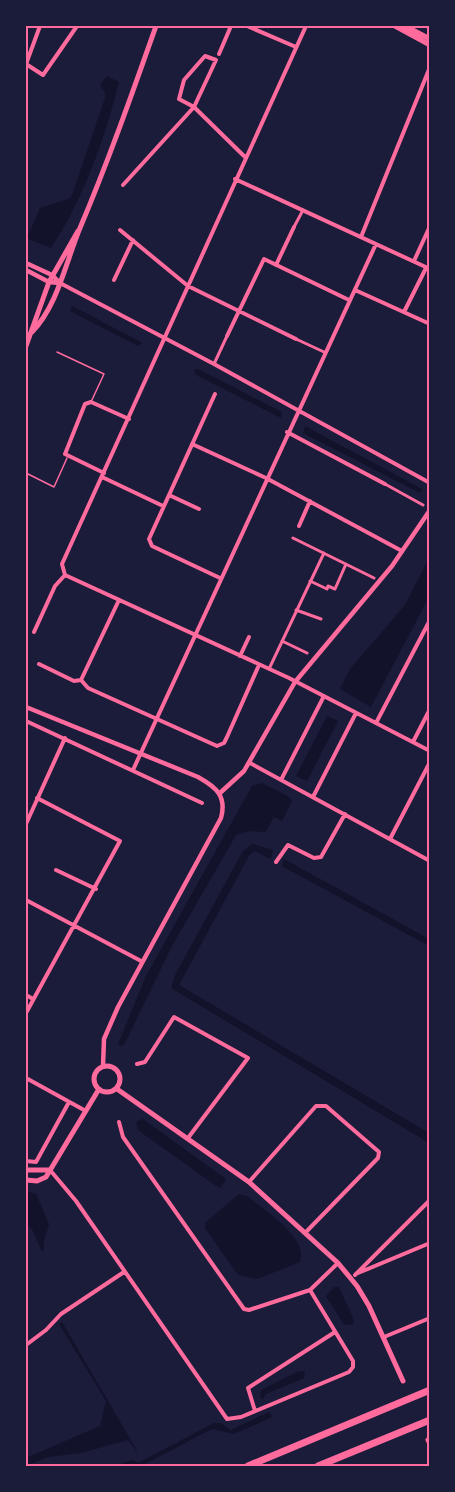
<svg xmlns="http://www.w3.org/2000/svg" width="455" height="1492" viewBox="0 0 455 1492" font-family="Jost,sans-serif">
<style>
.water{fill:#12122b}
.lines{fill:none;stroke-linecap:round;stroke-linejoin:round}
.service{stroke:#ff6b9d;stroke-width:1.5}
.pedestrian{stroke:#ff6b9d;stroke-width:3}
.minor{stroke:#ff6b9d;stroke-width:4}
.tertiary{stroke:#ff6b9d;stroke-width:4.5}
.secondary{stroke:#ff6b9d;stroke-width:5}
.motorway{stroke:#ff6b9d;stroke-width:7}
.neatline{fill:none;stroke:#ff6b9d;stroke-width:2}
</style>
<rect width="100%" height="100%" fill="#1b1b3a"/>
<path class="water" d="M107,76l12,6c-14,56 -36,118 -68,166l-23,-9v-3l12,-28 31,-10 35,-103 -6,-10z
M72,306l69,36 1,1 -4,3 -68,-35z
M198,369l84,43 -1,6 -85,-43 -2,-5z
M305,426l117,63 -2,4 -117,-60z
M429,558v39l-58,110 -31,-18 10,-20 55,-64z
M327,716l11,5 -31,60 -11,-5z
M262,783l26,13 4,5 -10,20 -8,-4 -8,15 -17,-1 -13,4 -64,111 -47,97 -3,3 -4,-2 28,-68 106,-190z
M252,844l21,6 -2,9 -16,-8 -5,3 -71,131 250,148v10l-258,-155 4,-13 68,-124z
M284,859l145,80v7l-147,-80z
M143,1119l83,60 -5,9 -6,-3 -77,-55 -2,-8z
M26,1191l10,3 13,30 -5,17v10l-3,-1 -9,-21 -6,-6z
M239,1194l8,2c17,14 62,42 53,66l-43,17 -19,-4 -33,-47 1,-6z
M334,1287h5l15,33 -1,5h-9l-18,-29z
M62,1322l77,132 -11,-14 -47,13 -33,4 -22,9v-8l74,-32 6,-25 -47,-77z
M299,1371h6l-1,7 -38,16 -3,5 -3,-2 1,-7z
M269,1412l3,4 -4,3 -34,15 -22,-5 -71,37h-26l17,-6 6,3 76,-40h7l10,7z"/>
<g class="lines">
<path class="service" d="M57,352l47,22 -13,28
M26,473l28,14 13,-29"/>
<path class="pedestrian" d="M294,227l9,-17
M296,339l28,13
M214,364l13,-28
M385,484l38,21
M293,538l81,40
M310,581l17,8 1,-3 7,3 11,-25
M296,610l25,9
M282,641l25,12
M269,669l55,-116"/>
<path class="minor" d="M247,26l49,21
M219,54l12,-28
M26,64l17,11 34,-49
M26,64l14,-38
M235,179l195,90
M123,185l71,-78 22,-47 -11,-4 -21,24 -5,19 15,8 51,50
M120,230l68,56 108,53
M361,237l69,-170
M414,261l16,-35
M276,265l18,-38
M114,280l19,-40
M60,283l154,81 216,119
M355,290l75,34
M404,312l22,-44
M227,336l37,-77 85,41
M215,394l-66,145 3,7 68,32
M287,432l98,52
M192,444l74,34 136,73
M104,473l-39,-19 20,-50 6,-2 38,17
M102,477l61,29
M169,495l30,14
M299,526l11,-25
M65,575l224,103 141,73
M34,632l21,-46 10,-11 -3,-11 244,-538
M240,656l9,-19
M39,664l35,17 7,-1 7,8 129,58 7,-3 3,-6 32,-72
M81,680l38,-80
M26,721l176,82
M376,723l54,-103
M413,742l17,-33
M250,763l180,98
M133,770l243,-526
M281,780l43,-84
M313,797l43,-84
M26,824l39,-86
M390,839l40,-77
M276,862l12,-17 26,13 7,-1 24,-43
M56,870l40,19
M26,900l115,61
M26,995l7,4
M26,1013l94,-172 -83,-43
M137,1064l8,-2 29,-45 74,41 -60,80
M26,1078l58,32
M119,1122l4,15 121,172 5,1 61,-20 28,-27
M26,1161l10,1 33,-60
M50,1170l26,31 151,218 14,-2 108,-45 4,-5v-6l-43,-71
M249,1182l67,-76h10l53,46 -1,6 -72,74
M358,1273l72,-30
M355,1275l75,-75
M384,1337l46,-19
M26,1345l20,-15 15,-16 63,-42
M255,1411l-7,-23 87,-56"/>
<path class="tertiary" d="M26,263l26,12 8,8
M26,270l23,12 10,1
M26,707l172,70c18,10 29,19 23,41l-103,189 -14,32 -1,27
M220,793l24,-22 51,-89 97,-116 38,-56"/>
<path class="secondary" d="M395,26l35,19
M405,26l25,13
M32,332c26,-27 34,-71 48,-104 28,-66 52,-134 76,-202
M26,346l23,-64 29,-51
M94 1079a13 13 0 1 1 26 0a13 13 0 1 1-26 0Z
M117,1089l132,93 89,81 19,23 12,20 34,75
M26,1170h23
M26,1180l11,1 9,-4 53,-88
M428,1440l2,4"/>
<path class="motorway" d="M248,1466l182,-76
M318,1466l112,-46"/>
</g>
<rect width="455" height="1492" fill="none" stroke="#1b1b3a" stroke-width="54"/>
<rect x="27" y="27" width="401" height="1438" class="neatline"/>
</svg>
